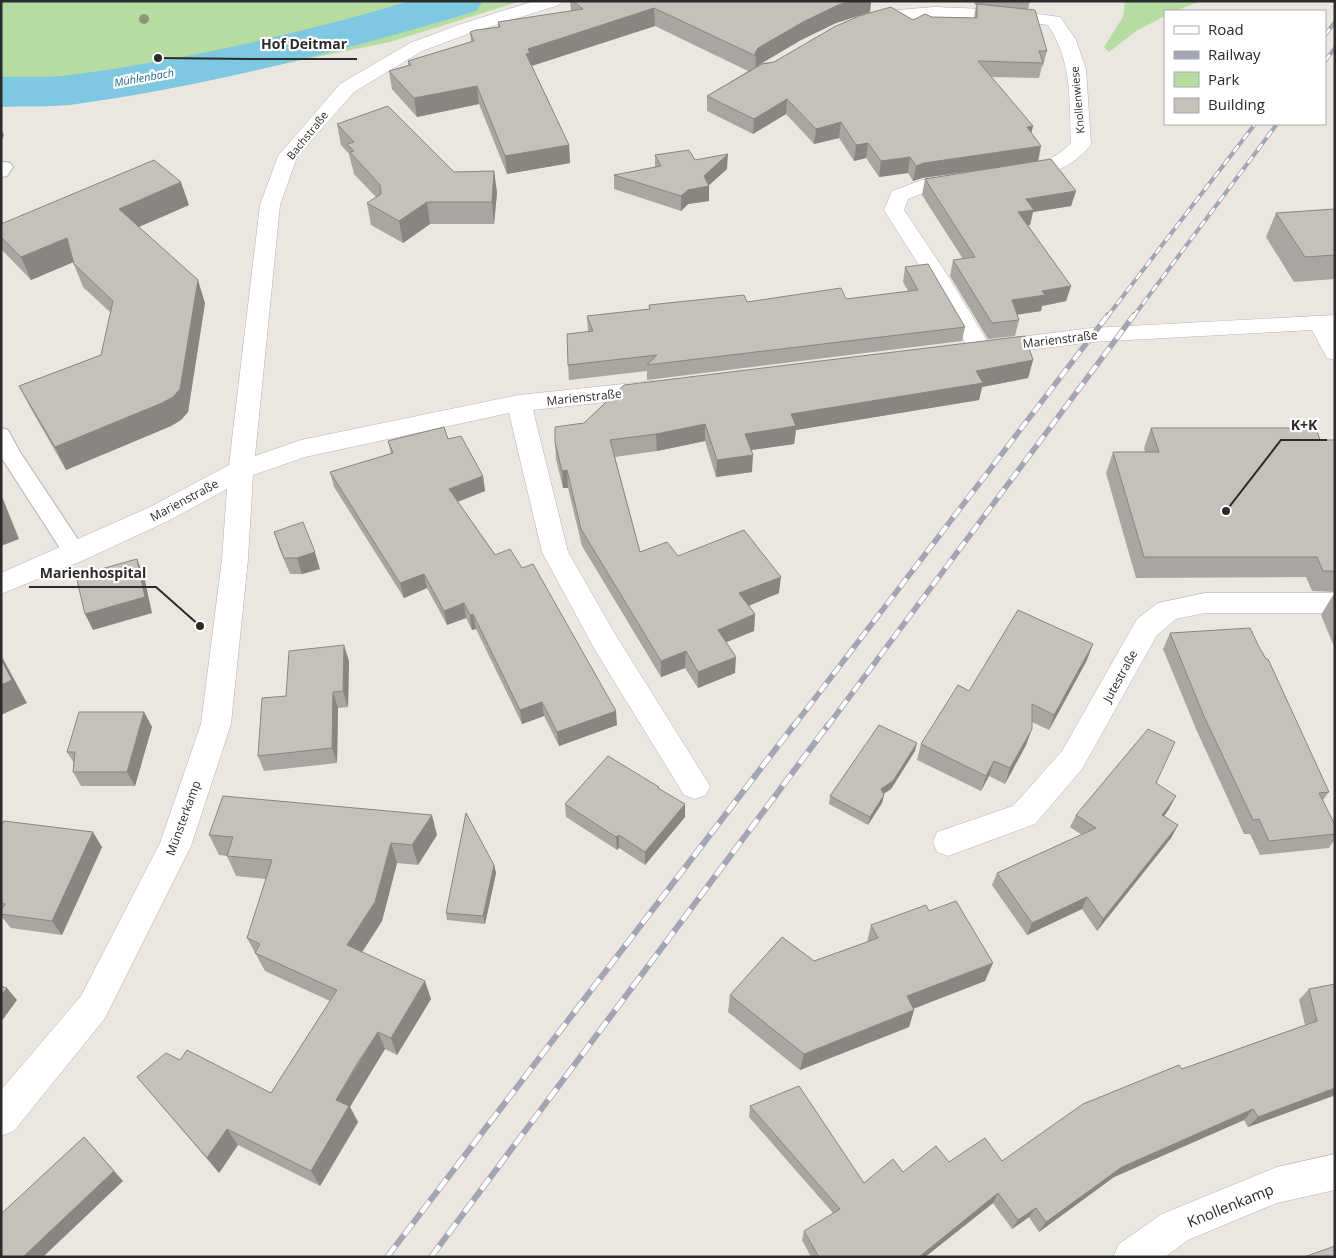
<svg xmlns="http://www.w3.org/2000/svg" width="1336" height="1258" viewBox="0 0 1336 1258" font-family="'Open Sans',sans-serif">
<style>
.green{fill:#b6dca2}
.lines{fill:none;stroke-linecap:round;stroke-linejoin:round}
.river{fill:#7ec8e1;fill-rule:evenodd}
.lane-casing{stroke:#b0b1ba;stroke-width:2}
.street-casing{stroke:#b0b1ba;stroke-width:1}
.lane{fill:#fff;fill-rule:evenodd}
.street{fill:#fff;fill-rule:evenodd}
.rail-far2-casing{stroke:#a2a5b3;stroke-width:4}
.rail-far1-casing{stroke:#a2a5b3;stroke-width:5.5}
.rail-casing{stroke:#a2a5b3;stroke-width:6}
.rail-far2{stroke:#fff;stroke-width:2.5;stroke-dasharray:8;stroke-linecap:butt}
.rail-far1{stroke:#fff;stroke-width:4;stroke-dasharray:11;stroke-linecap:butt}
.rail{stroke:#fff;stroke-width:4.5;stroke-dasharray:14;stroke-linecap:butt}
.tree{fill:#849d78}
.wall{fill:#a9a5a0}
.shaded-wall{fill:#898682}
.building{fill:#c4c0ba;stroke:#898682}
.labels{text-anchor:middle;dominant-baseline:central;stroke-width:4.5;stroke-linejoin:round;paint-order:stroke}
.far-water-label{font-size:11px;font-style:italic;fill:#1d688e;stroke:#fff}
.far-street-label{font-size:11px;fill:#2b2b2b;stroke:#fff}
.street-label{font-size:12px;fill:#2b2b2b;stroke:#fff}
.near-street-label{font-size:15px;fill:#2b2b2b;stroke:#fff}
.leader{fill:none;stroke:#2b2b2b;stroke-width:2}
.callout-dot{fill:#2b2b2b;stroke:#fff;stroke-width:2}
.callout-label{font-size:14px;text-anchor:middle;font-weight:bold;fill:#2b2b2b;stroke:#fff;stroke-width:4.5;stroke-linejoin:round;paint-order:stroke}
</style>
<rect width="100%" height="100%" fill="#ebe6df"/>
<path class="green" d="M1,1h520l-131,41 -151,31 -238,22z
M1125,1h76l-26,10h-10v5l-29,15 -27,21 -5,-5 19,-30z"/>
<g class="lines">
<path class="river" d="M410,1h73l-7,10c-133,40 -268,75 -406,94 -23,2 -46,1 -69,2v-30c23,-1 46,1 68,-2 115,-15 230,-41 341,-74z"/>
<defs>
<path id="lane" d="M4,162l6,1 3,4 -6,9 -6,1v-14z
M1,428l7,2 12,22 63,95 3,6 -3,6 -8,2 -8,-2 -66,-102z"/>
<path id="street" d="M534,1h27l-2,4 -86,27 -51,19 -68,41 -57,65 -17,48 -25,251 46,-16 218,-45 133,-14 8,2 4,6 -4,6 -8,2 -119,13 35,142 47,82 95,152 -4,9 -11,4 -11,-4 -89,-145 -53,-98 -33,-139 -204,44 -52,18 -5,84 -17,165 -40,122 -86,172 -91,113 -13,5v-46l80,-94 79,-153 41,-119 21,-165 5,-70 -59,32 -84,39 -83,34v-21l149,-66 79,-42 31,-260 18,-49 62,-72 70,-41 51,-19z
M934,7l75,3 51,7 16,23 10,29 5,75c-15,22 -52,39 -79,32l-3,-4 3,-4c25,-6 40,-5 59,-25 -2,-43 2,-80 -23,-118 -61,-8 -122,-12 -182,1l-6,-1 -3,-4 3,-4 27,-6z
M961,175l7,2 3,4 -3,4 -42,7 -18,7 -4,11 44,66 39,65 105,-13 243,-13v45l-8,-2 -15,-28 -220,12 -112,14 -8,-2 -46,-78 -42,-66 8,-19 30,-11z
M1205,593h130v20h-130l-29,6 -19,16 -75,134 -47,55 -87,32 -11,-4 -4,-10 4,-10 76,-26 49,-55 75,-132 21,-16z
M1335,1154v36l-58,13 -89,37 -23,17h-52l6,-13 43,-30 115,-47z"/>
</defs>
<use href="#lane" class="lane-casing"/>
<use href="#street" class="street-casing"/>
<use href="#lane" class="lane"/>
<use href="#street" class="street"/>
<defs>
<path id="rail-far2" d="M1325,35l10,-13
M1325,61l10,-13
M1107,317l148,-193
M1133,317l144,-193"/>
<path id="rail-far1" d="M793,727l315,-412
M827,727l307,-412"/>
<path id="rail" d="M387,1257l407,-532
M431,1257l397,-532"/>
</defs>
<use href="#rail-far2" class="rail-far2-casing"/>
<use href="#rail-far1" class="rail-far1-casing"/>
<use href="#rail" class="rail-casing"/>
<use href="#rail-far2" class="rail-far2"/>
<use href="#rail-far1" class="rail-far1"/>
<use href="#rail" class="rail"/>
</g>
<circle class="tree" cx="144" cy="19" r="5"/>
<path class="wall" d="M570,1h301l-1,11 -34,11 -35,17 -39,23 12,-1 139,-42 19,-3 42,1 2,-13 -2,-1v-3h56l-2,8 19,42 -4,15h-1l-3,12 -48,-1 42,49 -2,7 7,28 38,30 -5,15 -38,6 -3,13h-2l43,61 -5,15 -24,5 -1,5 -24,3 2,6 -4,16 -27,3 -38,-63 3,-16 10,-1 -41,-64 3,-16 99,-15 -102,14 -9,3 -5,-8 -29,4 -13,-19 -12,3 -15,-23 -25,6 -28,-30 -33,20 -46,-23v-15l41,-25 -93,-45 -123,40 37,79 1,18 -63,11 -28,-70 -62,13 -25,-28 -3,-18 19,-6v-4l63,-19 -1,-10 28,-5v-5l73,-11z
M337,124l117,48 40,-1 3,22 -3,31h-64l-27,19 -32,-18 -4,-22 9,-6 -22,-23 -5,-20 -8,-9z
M655,155l40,5 32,9 -18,16v16l-21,3 -7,7 -67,-22v-14l41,-8z
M189,205l-50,22 66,76 -17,109 -7,8 -10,6 -105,44 -35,-61 -12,-23 82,-31 10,-42 -28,-26 -10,-25 -42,18 -28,-29 -2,-4v-23z
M1335,209v70l-41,3 -28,-45 10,-24z
M905,267l60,60 -3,14 -315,39v-9l-78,9 -1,-15 20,-34 -1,-15 62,-7v-4l197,-6 62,-8 -5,-9z
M1033,360l-5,18 -46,9 -3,13 -183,30 -2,14 -43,6 1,22 -36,5 -11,-36 -48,10 -42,6 25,95 38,4 101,37 -30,13 6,8 -1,17 -28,11 9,31 -37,15 -13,-20 -24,9 -79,-131 -14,-58h-5l-7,-29 -1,-17z
M1151,428l169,12h15v152l-23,-1 -6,-14 -170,1 -30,-105 7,-21h32l-1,-4z
M448,439l35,37 2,15 -27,11 159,223 -58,21 -15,-30 -22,8 -46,-95 -4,1 -6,-12 -19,7 -20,-37 -23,10 -70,-111 -4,-15 61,-18 -3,-13z
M274,532l46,37 -18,5h-12l-11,-26z
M1333,595h2v54l-14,-34z
M1170,633l159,159 -6,8 12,25v14l-6,9 -69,7 -10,-21h-6l-48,-105 -33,-80z
M1087,660l-38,70 -17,-8 -6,23 -21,39 -16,-8 -8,15 -64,-31 4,-16 48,-53z
M349,661l-1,46 -10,1 -1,55 -73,8 -6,-15 28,-60z
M144,712l8,15 -17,59h-54l-8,-14 1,-9 -7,-11z
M915,751l-24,38 -8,5 -1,9 -14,22 -39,-21 1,-8z
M1156,783l13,26 -5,7 14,9 -7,13 -74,93 -15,-22 -55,26 -35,-50 5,-12 85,-38 -12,-8 6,-12z
M659,788l26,29 -40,48 -26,-17 -2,2 -51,-33 -1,-13z
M1,825l101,22 -40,88 -51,-7 -10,-12z
M209,835h228l-19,30 -21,-2 -15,58 -20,31 69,47 -34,56 -12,-6 -20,32 -15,26 8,15 -38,64 -82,-41 -19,28 -82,-96 43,-17 91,33 59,-92 -65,-30 -18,-33 19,-59 -30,-3 -9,-20 -8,-1z
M494,865l2,8 -11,51 -38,-4 -1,-7z
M929,911l56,70 -72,28 1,1 -5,17 -109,43 -72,-58 2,-17 84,-34 53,-19 4,-17z
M1335,984v111l-87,32 -4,-7 -130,57 -75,55 -10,-15 -17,12 -19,-26 -68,54h-114l-9,-17 2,-9 29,-18 -84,-96 1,-11 114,77 39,-11 46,-10 53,-1 180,-92 123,-44 -6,-25 10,-11z"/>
<path class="shaded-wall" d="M850,1h21l-1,11 -34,11 -35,17 -44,26 -2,3 1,-13 -1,-3 3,-5 45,-26 35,-17z
M654,8l1,18 -124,40 -5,-12 2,-5z
M477,86l2,18 -62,13 -3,-19z
M787,99l-1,15 -33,20 1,-15z
M841,122l-2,16 -25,6 2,-15z
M1033,126l-4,16 -2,-15z
M1,128l3,7 -3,8z
M868,143l-2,15 -12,3 2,-16z
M569,145l1,18 -63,11 -2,-18z
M1041,146l-3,16 -116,16 -9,3 3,-15 8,-3z
M728,154l-1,15 -19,17h1v15l-21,3 -7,7v-15z
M910,157l-2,16 -29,4 2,-16z
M494,171l3,22 -3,31 -2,-22z
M181,182l8,23 -62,27 -8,-23z
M1076,191l-5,15 -38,6 -3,13 -15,3 3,-16 8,-13z
M427,202l3,22 -27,19 -4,-22z
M67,238l9,23 -45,19 -10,-23z
M198,280l7,23 -17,109 -7,8 -10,6 -105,44 -11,-23z
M1071,286l-5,15 -24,5 -1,5 -32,5 3,-16 30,-9z
M1033,360l-5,18 -46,9 -3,13 -183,30 -2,14 -50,7 1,-17 46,-20 185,-43z
M705,424v17l-48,10 -1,-17z
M753,455l-1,17 -36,5 1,-17z
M567,470l1,18h-5l-1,-17z
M483,476l2,15 -34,13 -2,-15z
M1,494l18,45 -18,7z
M315,552l5,17 -18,5 -5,-16z
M137,559l7,17 8,37 -59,17 -8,-16z
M424,574l3,14 -23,10 -4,-15z
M781,577l-2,16 -41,17 1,-17z
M464,603l2,15 -19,7 -3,-14z
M473,614l3,15 -4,1 -2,-15z
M755,614l-1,17 -37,15 1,-16z
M1093,644l-6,16 -38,70 5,-15z
M344,645l5,16 -1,46 -5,-16z
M686,651l-1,17 -24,9v-16z
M1,655l26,48 -26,12z
M736,657l-1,16 -37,15v-16z
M333,692l5,16 -1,55 -5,-15z
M542,702l2,14 -22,8 -2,-14z
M616,711l1,14 -58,21 -2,-14z
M144,712l8,15 -17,59 -8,-14z
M1032,729l-6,16 -21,39 5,-16z
M917,743l-2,8 -24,38 -12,8 2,-8z
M994,761l-5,15 -8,15 5,-15z
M884,795l-2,8 -14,22 2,-8z
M1176,796l-7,13 -13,19 6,-13z
M685,804v13l-40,48v-13z
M432,815l5,20 -19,30 -6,-20z
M1178,825l-7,13 -74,93 6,-12z
M93,832l9,15 -40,88 -10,-14z
M619,835v13l-2,2 -1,-13z
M391,843l6,20 -15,58 -27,42 -8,-18z
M494,865l2,8 -11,51 -2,-8z
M1087,897l-5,12 -55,26 5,-12z
M993,963l-8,18 -83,32 5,-17z
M425,981l6,18 -34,56 -6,-17z
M7,988l10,12 -16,22v-27z
M914,1010l-5,17 -109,43 4,-16z
M378,1032l7,17 -35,58 8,15 -38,64 -9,-15 25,-71z
M1335,1088v6l-2,2 -85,31 10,-10z
M1253,1109l-9,11 -130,57 -75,55 7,-10 76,-55z
M227,1129l11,16 -19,28 -12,-15z
M84,1137l39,44 -80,76h-20z
M998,1193l-5,10 -68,54h-6z
M1036,1208l-7,9 -17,12 6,-9z"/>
<path class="building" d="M573,1h277l-12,4 -35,17 -45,26 -3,5 1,3 -102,-48 -126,41 2,4 -4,1 43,91 -64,11 -28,-70 -63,12 -25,-27 22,-6 -3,-4 66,-20 -4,-9 6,-2 24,-3 -2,-5 85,-13z
M977,4l58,6 12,41h-8l4,12 -65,-2 55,65 -6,1 14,19 -117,17 -8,3 -6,-9 -29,4 -13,-18 -12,2 -15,-23 -25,7 -29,-30 -33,20 -47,-23 55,-32 12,-2 60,-35 25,-11 32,-9 22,13 12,-6 7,3 45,1z
M388,106l66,66 40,-1 -2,31h-65l-28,19 -32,-18 14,-9 -1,-9 -30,-33 4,-1 -7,-7 7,-2 -17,-18z
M689,150l6,10 33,-6 -24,22 5,10 -21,4 -7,6 -67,-21 47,-9 -6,-11z
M1051,159l25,32 -50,8 8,11 -16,2 53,74 -29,5 3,4 -33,5 7,20 -27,3 -39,-63 22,-3 -50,-78z
M154,160l27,22 -62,27 79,71 -18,109 -7,8 -11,6 -107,44 -36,-61 82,-31 12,-54 -39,-37 -7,-26 -46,19 -20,-20v-13z
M1335,209v46l-30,2 -29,-44z
M928,264l37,63 -318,38 10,-10 -89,10 -1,-31 26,-3 -6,-15 63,-7 -1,-4 95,-10 3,7 94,-14 5,11 72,-9 -13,-23z
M1025,336l8,24 -57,11 7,12 -192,31 5,12 -51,8 8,21 -36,5 -12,-36 -49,10 -46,6 30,112 27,-10 11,14 66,-26 37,47 -42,16 16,21 -37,16 18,27 -38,15 -12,-21 -25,10 -80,-132 -14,-59 -5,1 -7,-29v-15l29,-4 40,-38z
M444,427l4,12 13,-3 22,40 -34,13 46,66 15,-6 12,19 11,-4 83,147 -59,21 -15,-30 -22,8 -47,-96 -3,1 -6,-12 -20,8 -20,-37 -24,9 -70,-111 63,-19 -5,-12z
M1151,428h165l4,12h15v131h-12l-6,-14h-173l-31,-105h46z
M303,522l12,30 -18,6h-13l-10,-26z
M137,559l8,38 -60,17 -9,-38z
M1018,610l75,34 -39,71 -22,-11v25l-22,39 -16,-7 -8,15 -65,-32 37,-59 11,6z
M1250,628l9,19 7,12h2l61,133 -10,1 16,32v9l-66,7 -10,-22 -6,1 -50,-106 -33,-81z
M344,645l-1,46 -10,1 -1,56 -74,8 4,-58 24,-2 3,-45z
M1,659l11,21 -11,5z
M79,712h65l-17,60h-54l2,-20h-8z
M879,725l38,18 -24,38 -12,8 3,6 -14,22 -40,-21z
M1148,729l27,13 -19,41 20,13 -14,19 16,10 -75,94 -16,-22 -55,26 -35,-50 99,-45 -20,-13z
M608,756l51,31 -1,1 27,16 -40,48 -26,-17 -3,2 -51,-33z
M223,796l209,19 -20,30 -21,-2 -16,59 -28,43 78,36 -34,57 -13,-6 -21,32 -21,36 13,6 -38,65 -84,-42 -20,29 -70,-81 29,-24 14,7 7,-10 84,43 66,-103 -82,-37 5,-9 -13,-6 25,-78 -45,-4 6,-19 -24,-2z
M466,813l28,52 -11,51 -37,-3z
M4,821l89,11 -41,89 -51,-7v-4l4,-6 -4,-1v-78z
M956,901l37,62 -86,33 7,14 -110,44 -74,-59 52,-58 32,24 64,-23 -7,-13 55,-20 3,6z
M1335,984v104l-77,29 -5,-8 -131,58 -76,55 -10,-14 -18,12 -20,-27 -79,64h-100l-15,-26 36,-22 -90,-103 49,-20 65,97 29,-24 10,13 33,-26 13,16 36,-24 17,23 81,-57 96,-39 3,4 135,-48 -8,-32z
M1,986l6,2 -6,7z
M84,1137l30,34 -91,86h-22v-43z
M1335,1246v11h-31z"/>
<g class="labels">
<g class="far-water-label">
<text transform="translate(144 77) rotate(-10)">Mühlenbach</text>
</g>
<g class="far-street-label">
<text transform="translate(1077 100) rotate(-95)">Knollenwiese</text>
<text transform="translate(307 135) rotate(-51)">Bachstraße</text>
</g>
<g class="street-label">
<text transform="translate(1060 339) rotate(-7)">Marienstraße</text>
<text transform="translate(584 397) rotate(-6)">Marienstraße</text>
<text transform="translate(184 500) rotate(-28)">Marienstraße</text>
<text transform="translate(1120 676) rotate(-61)">Jutestraße</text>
<text transform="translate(183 818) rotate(-70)">Münsterkamp</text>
</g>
<g class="near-street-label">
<text transform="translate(1230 1205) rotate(-22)">Knollenkamp</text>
</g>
</g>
<path class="leader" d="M158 58L251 59H357M1226 511L1281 440H1327M200 626L156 587H29"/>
<g class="callout-dot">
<circle cx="158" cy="58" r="5"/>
<circle cx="1226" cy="511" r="5"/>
<circle cx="200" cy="626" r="5"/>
</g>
<g class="callout-label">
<text x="304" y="49">Hof Deitmar</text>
<text x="1304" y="430">K+K</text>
<text x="93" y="578">Marienhospital</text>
</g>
<rect width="1336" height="1258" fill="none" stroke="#2b2b2b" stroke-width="5"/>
<rect x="1164" y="10" width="162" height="115" fill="#ffffff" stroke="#aaaaaa"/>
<rect x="1174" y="26" width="25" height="8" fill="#ffffff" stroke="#aaaaaa"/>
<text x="1208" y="35" font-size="15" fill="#2b2b2b">Road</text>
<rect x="1174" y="51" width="25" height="8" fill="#a2a5b3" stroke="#aaaaaa"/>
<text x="1208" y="60" font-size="15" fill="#2b2b2b">Railway</text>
<rect x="1174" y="72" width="25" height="15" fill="#b6dca2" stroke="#aaaaaa"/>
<text x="1208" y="85" font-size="15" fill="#2b2b2b">Park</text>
<rect x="1174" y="98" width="25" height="15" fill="#c4c0ba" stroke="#aaaaaa"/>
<text x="1208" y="110" font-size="15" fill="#2b2b2b">Building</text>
</svg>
